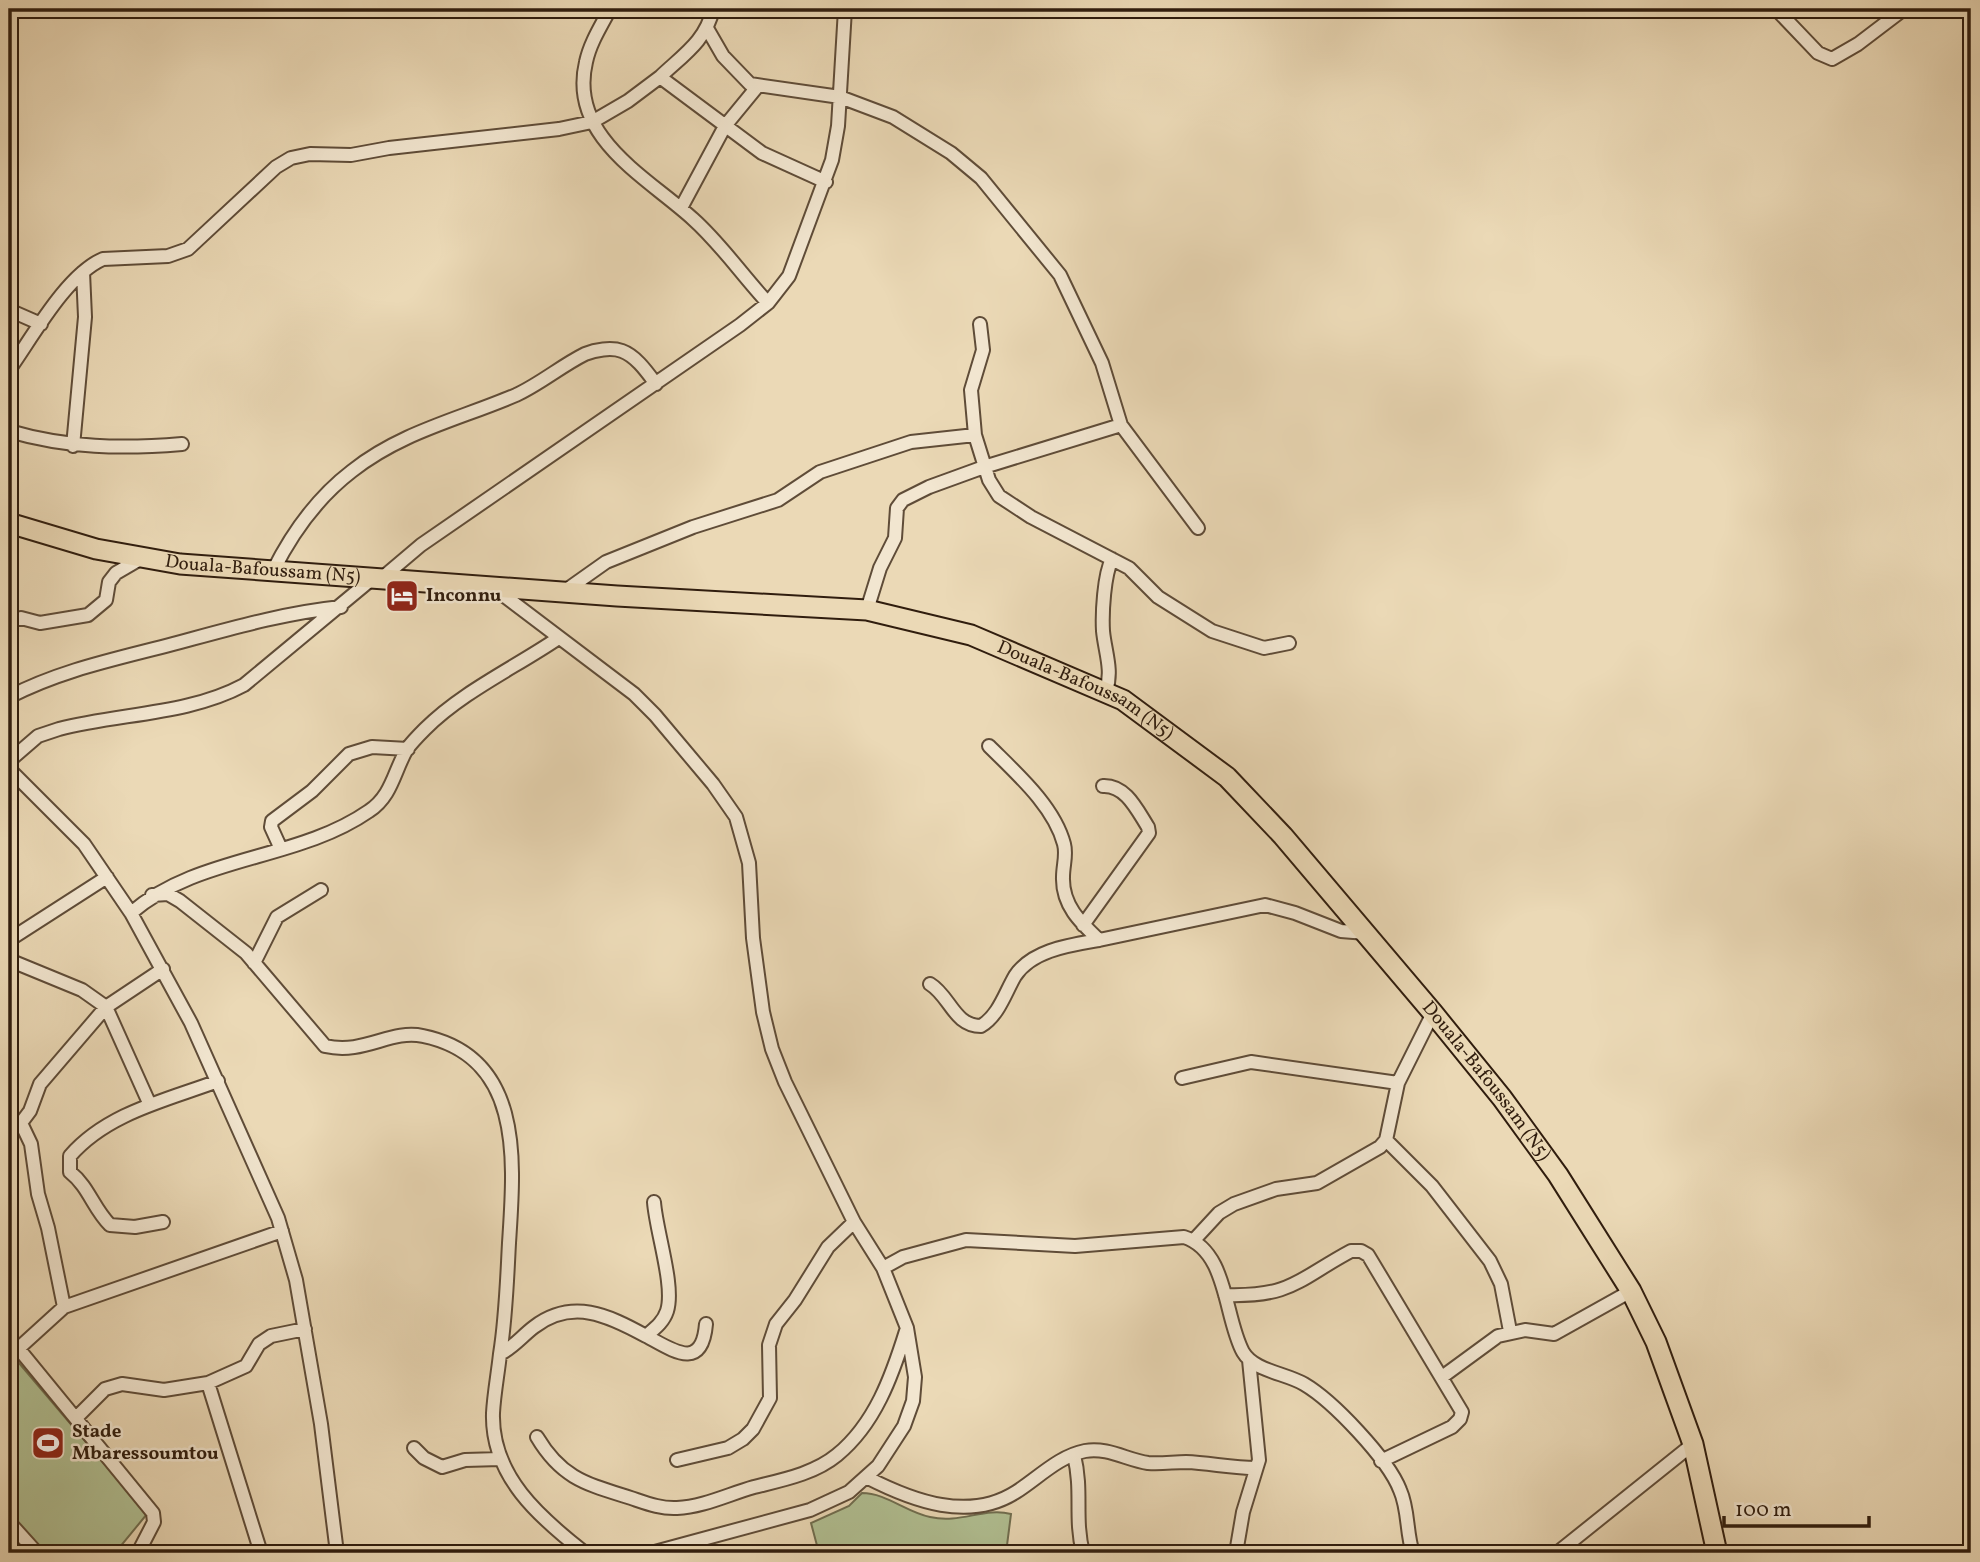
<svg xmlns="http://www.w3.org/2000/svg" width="1980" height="1562" viewBox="0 0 1980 1562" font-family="Vollkorn,serif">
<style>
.green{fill:#b1c093;stroke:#706e50;stroke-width:2}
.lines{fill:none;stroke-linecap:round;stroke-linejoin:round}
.minor-casing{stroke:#5f4c38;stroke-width:16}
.highway-casing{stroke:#301d0e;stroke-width:23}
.minor{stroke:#f2e6d0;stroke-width:12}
.highway{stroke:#ebd9b6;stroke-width:19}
.labels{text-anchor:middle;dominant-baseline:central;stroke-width:5;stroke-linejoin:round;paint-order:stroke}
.street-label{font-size:19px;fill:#301d0e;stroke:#f2e6d0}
.poi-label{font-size:19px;font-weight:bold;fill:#301d0e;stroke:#f2e6d0;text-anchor:start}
</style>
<rect width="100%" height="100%" fill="#ebd9b6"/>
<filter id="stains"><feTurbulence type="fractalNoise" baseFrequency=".00286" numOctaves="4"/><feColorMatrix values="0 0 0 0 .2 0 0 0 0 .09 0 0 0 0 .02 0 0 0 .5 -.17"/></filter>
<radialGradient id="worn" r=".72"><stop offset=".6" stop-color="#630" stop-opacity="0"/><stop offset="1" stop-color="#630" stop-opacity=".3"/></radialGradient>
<path class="green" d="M19,1363l128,151 -32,39h-73l-33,-37v-144z
M862,1493c24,0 44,19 68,24 31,7 54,-10 81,-3l-5,39h-187l-8,-30 38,-17z"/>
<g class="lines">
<defs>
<path id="minor" d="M610,9c-9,17 -20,34 -24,53 -18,75 61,115 107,157 28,25 49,56 75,84
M1776,9l42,44 14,6 26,-15 46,-35
M708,30l15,26 27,28 90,13 53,20 58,36 30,25 79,97 42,88 19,62 77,103
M660,77c23,-22 46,-36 53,-68
M681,208l44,-82 32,-39
M9,310l32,14
M980,324l3,26 -12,40 4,45 14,45 10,16 32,21 98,51 29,29 54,34 52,17 25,-5
M9,370c23,-32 57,-95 94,-111l65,-3 20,-7 88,-82 15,-9 19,-4 41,1 38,-7 170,-19 33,-7 36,-21 32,-24 102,76 64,29
M9,431c58,17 113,18 173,13
M73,446l12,-129 -2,-45
M273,571c19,-38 45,-74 79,-100 49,-39 108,-52 164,-76 24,-11 45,-29 69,-41 10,-4 26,-7 37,-3 14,5 25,21 34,33
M382,578l39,-33 319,-220 28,-22 21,-27 43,-116 6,-34 7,-117
M494,588l140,106 21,21 58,69 23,33 13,46 4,75 10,74 9,37 13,33 69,140 29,46 24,60 8,49 -2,24 -9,25 -26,40 -29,26 -39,18 -159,43
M565,591l41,-29 87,-35 85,-27 42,-28 91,-30 64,-7
M867,610l13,-42 15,-30 2,-30 6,-8 26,-13 55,-20 137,-42
M9,621l12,-3 19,5 48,-8 18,-15 3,-18 7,-9 24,-14
M1106,691c7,-21 -1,-39 -3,-60 -1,-18 1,-56 9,-72
M9,697c52,-27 107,-38 164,-53 56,-15 110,-31 168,-37
M989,746c27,27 65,60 75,98 3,11 -1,21 -1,33 -1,28 17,45 36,63l166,-35 30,8 46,18 25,2
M9,761l29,-25 21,-7c61,-16 129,-14 185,-44l129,-107
M9,769l75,75 47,69 60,110 87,195 18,62 25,144 16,129
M281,849l-10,-22 1,-6 40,-30 37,-37 23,-7 36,2
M152,895l16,-1 12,7 66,52 79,93c40,9 65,-17 98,-10 102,21 91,128 86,207 -2,37 -3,74 -9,111
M131,913c67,-58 166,-52 238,-102 23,-15 25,-40 38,-62 5,-7 12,-14 18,-20 37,-37 89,-61 132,-90
M1083,925l66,-92 -1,-6c-11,-17 -22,-42 -45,-41
M9,940l98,-63
M9,960l73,30 24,17 44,98
M254,963l23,-46 44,-27
M930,984c20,12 24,42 51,42 18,-11 24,-33 34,-50 17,-26 55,-31 84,-36
M1182,1078l69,-16 147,21
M1386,1140l46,46 58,75 11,23 9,47
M163,1222l-28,5 -25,-2c-17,-17 -21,-38 -40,-53v-16c37,-43 97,-56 148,-75
M1194,1240l25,-27 15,-9 42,-15 41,-6 63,-36 6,-7 12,-57 35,-70
M883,1268l20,-11 63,-17 109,6 109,-9c44,14 40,80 59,115 11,19 42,21 61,32 29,17 84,75 96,106 9,20 6,43 13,63
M1225,1295c67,2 72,-15 126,-44h10l7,4 94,157 -2,7 -8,8 -71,34
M64,1307l-16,-79 -10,-34 -7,-50 -10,-21 9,-12 10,-27 66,-77 57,-38
M646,1336c25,13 56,37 60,-12
M18,1348l135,165 1,9 -16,31
M9,1357l55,-50 218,-76
M1442,1377l56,-41 27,-6 29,4 77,-43
M208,1383l53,170
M77,1417l28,-28 17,-5 42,6 44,-7 38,-17 13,-22 12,-8 34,-7
M537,1437c25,42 50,47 94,61 15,5 30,11 46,10 26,-1 52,-14 77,-21 28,-7 60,-13 83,-32 38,-31 55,-79 69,-124
M414,1448l10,10 18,9 23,-7 35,-1
M1074,1455c9,37 0,62 9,98
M677,1460l51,-12 15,-9 10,-10 17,-31 -1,-53 7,-21 19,-24 33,-53 26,-25
M868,1478c45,23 101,44 148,14 22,-14 43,-36 69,-41 23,-4 42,9 63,12 13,1 26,-1 38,-1 24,1 46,6 70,6
M9,1522l28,31
M585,1553c-45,-35 -94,-77 -92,-140 1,-19 5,-40 7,-59 14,-7 22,-18 34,-27 38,-29 74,-12 112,9 8,-7 17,-13 21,-25 8,-25 -11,-80 -13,-109
M1236,1553l7,-41 16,-52 -10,-100
M1557,1553l136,-109"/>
<g id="highway">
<path id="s1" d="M9,523l87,26 84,15 437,32 250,14 104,25 152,65 104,77 56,59 150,177 69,85 56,77 73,116 25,51 37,102 24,109"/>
</g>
</defs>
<use href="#minor" class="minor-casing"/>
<use href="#highway" class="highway-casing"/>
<use href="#minor" class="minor"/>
<use href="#highway" class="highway"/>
</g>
<defs>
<symbol id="hotel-square" viewBox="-11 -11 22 22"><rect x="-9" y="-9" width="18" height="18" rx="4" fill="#8f2418" stroke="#f2e6d0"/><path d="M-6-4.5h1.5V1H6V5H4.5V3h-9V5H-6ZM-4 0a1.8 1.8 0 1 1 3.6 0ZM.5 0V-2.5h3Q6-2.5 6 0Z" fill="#fff"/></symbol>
<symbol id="stadium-square" viewBox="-11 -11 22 22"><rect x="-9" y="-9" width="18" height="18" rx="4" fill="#8f2418" stroke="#f2e6d0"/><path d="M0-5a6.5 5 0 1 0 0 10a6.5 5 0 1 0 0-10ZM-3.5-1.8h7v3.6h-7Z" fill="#fff"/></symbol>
</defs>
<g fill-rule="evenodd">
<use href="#hotel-square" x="383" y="577" width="38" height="38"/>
<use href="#stadium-square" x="29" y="1424" width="38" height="38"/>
</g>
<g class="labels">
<g class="street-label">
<text stroke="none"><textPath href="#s1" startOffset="259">Douala-Bafoussam (N5)</textPath></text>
<text stroke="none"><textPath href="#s1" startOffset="1099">Douala-Bafoussam (N5)</textPath></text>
<text stroke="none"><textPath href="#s1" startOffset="1666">Douala-Bafoussam (N5)</textPath></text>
</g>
<g class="poi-label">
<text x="426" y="596">Inconnu</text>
<text x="72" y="1432">Stade<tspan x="72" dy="22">Mbaressoumtou</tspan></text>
</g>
</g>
<rect width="1980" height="1562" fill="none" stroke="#ebd9b6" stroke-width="35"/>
<rect x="10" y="10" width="1959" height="1541" fill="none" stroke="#301d0e" stroke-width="3.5"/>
<rect x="18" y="18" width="1945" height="1527" fill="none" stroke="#301d0e" stroke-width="2"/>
<path d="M1724 1516v10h145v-10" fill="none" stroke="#301d0e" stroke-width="3.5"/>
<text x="1735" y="1516" font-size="21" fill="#301d0e" stroke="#f2e6d0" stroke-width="5" paint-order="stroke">100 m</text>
<rect width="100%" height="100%" filter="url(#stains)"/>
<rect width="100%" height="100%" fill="url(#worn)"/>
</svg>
